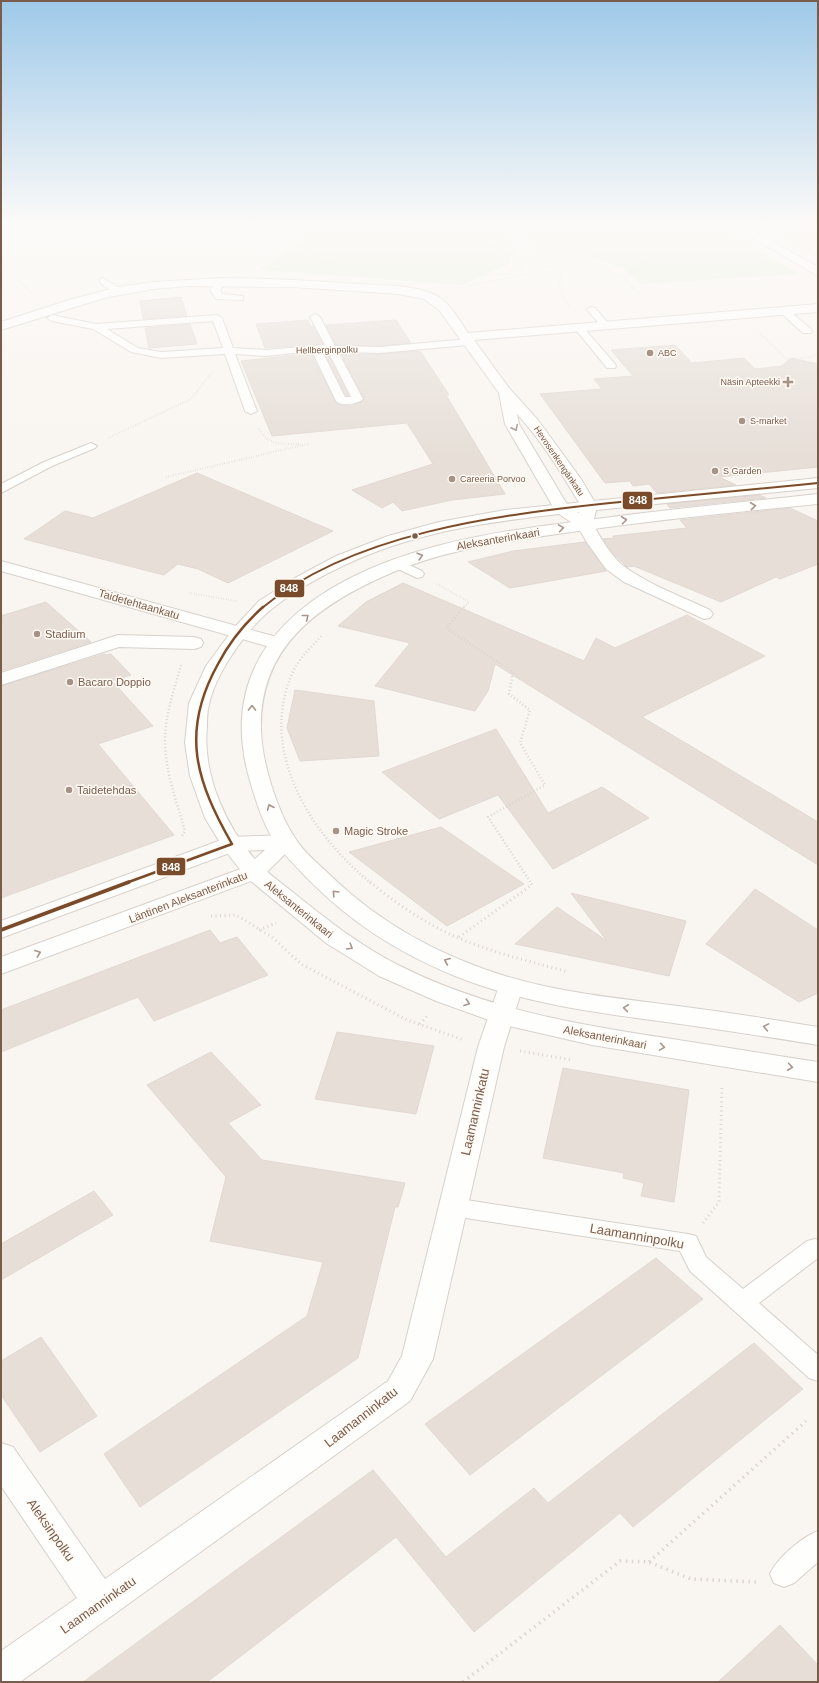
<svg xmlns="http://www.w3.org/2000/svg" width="819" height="1683" viewBox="0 0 819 1683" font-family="Arial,sans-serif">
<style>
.green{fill:#e7f0db}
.building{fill:#e6ded7;stroke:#e2d8d2}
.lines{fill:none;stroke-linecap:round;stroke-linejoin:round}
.service-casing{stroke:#d7d1cb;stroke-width:2}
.pedestrian-casing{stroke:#d7d1cb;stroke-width:2}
.minor-casing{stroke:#d7d1cb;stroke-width:2}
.tertiary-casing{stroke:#d7d1cb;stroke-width:2}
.secondary-casing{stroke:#d9d2cb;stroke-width:2}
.path-far4{stroke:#dcd5d0;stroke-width:1.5;stroke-dasharray:0.5 1.5;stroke-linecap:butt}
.path-far3{stroke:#dcd5d0;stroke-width:2;stroke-dasharray:0.5 2;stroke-linecap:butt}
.path-far2{stroke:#dcd5d0;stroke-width:2.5;stroke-dasharray:1 2.5;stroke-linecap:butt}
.path-far1{stroke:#dcd5d0;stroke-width:3;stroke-dasharray:1 3.5;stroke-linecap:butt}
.path{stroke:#dcd5d0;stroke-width:3.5;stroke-dasharray:1.5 4.5;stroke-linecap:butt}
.service{fill:#fefefd;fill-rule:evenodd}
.pedestrian{fill:#fefefd;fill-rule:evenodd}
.minor{fill:#fefefd;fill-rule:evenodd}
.tertiary{fill:#fefefd;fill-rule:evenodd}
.secondary{fill:#fefefd;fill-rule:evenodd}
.bus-1-far2-casing{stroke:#fffaf3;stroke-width:4}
.bus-1-far1-casing{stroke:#fffaf3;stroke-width:5}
.bus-1-casing{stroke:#fffaf3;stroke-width:6}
.bus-1-far2{stroke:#7a4b2a;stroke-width:2}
.bus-1-far1{stroke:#7a4b2a;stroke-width:2.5}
.bus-1{stroke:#7a4b2a;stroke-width:3.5}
.oneway{stroke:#a8958b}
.poi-dot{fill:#a69286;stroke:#fffaf3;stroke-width:1.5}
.bus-dot{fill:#7a5c4d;stroke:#fffaf3;stroke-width:1.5}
.labels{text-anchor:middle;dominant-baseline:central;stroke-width:3;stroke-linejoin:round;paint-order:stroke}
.far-street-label{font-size:9px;fill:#7a5c4d;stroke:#fffaf3}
.far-poi-label{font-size:9px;fill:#7a5c4d;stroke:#fffaf3;text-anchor:start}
.street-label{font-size:11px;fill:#7a5c4d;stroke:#fffaf3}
.poi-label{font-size:11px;fill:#7a5c4d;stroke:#fffaf3;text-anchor:start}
.near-street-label{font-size:13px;fill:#7a5c4d;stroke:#fffaf3}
.line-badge{stroke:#fffaf3;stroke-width:1.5}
.badge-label{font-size:11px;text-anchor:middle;font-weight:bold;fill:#fff}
</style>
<rect width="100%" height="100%" fill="#f9f5f0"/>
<path class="green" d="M326,224h170l19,25 -7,15 -46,21 -203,-15z
M526,224h183l91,50 -159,10 -18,-16 -53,-18 -34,-6 -13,-15z
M758,224h60v35z"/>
<path class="building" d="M181,297l6,19 -44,3 -3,-18z
M308,320l3,7 2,-1 10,18 -58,4 -9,-24z
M396,320l15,23 -31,3 -44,-1 -10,-20z
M190,324l7,20 -48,4 -4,-20z
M675,345l17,18 52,-5 11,11 27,-3 9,-8 27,6v103l-99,10 17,8 -79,8 -8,-9 -16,2 -3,-5 -25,2 -65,-89 62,-5 -8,-10 39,-3 -22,-26z
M416,351l5,1 28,43h-3l59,99 -53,6 -50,11 -9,-9 -11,6 -30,-18 81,-26 -26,-41 -135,13 -31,-75 70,-8 24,49 6,3 9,1 11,-4 3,-4 -23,-44h39z
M324,352h3l22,44h-3z
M197,473l136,58 -105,52 -30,-14 -20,-5 -14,11 -140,-36 41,-28 28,7z
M760,495l6,3 -96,10 -3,-4z
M790,508l28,13v43l-38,15 -4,-2 -55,25 -87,-36 -7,1 -12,-12 -12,-16 11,-1 -1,-2 74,-8 -7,-8z
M585,542l21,29 -96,17 -42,-26 45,-11z
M403,583l181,78 12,-23 19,10 72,-33 78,41 -123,61 176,105v43l-323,-201 -7,27 -13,20 -100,-25 35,-43 -72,-17 28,-24z
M46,602l45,40 -90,29v-55z
M104,654l2,1 5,-1 20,21 -19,6 41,45 -55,18 76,91 -173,63v-212z
M295,690l79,11 5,55 -79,5 -13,-33z
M496,729l52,84 54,-26 47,31 -96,51 -55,-74 -59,24 -57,-47z
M441,827l83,57 -77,42 -98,-74z
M755,889l63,41v63l-19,9 -93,-58z
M571,893l115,28 -17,55 -154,-32 42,-37 50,34z
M210,930l10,13 17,-6 31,38 -114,46 -16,-24 -137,55v-42z
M337,1032l97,14 -18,68 -101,-15z
M211,1052l50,53 -33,18 34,37 143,23 -7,24h-3l-37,151 -218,149 -36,-53 203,-138 16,-54 -113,-21 16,-64 -79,-92z
M563,1068l126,22 -15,112 -33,-6 3,-13 -21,-5 1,-5 -81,-15z
M94,1191l19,24 -112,65v-36z
M656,1258l47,41 -233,176 -45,-51z
M41,1337l56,79 -57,36 -39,-57v-34z
M754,1343l49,46 -170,138 -13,-14 -146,119 -78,-95 -189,145h-124l290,-212 73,87 88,-69 14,15z
M780,1625l38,40v17h-100z"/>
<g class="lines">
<defs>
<path id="service" d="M103,278l18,11v4h-6l-15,-10v-4z
M221,278l5,3 -6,9 2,4 21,2v4l-27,-1 -6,-9 8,-11z
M592,307l3,1 13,15 2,2 -2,2h-6l-13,-15 -2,-2 2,-2z
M784,308l3,1 24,20 1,2 -1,2h-8l-22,-20 -2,-2z
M315,314l5,3 15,29 45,1 88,-8 5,3 -5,3 -88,8 -42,-1 25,47c-4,5 -23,8 -27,2l-24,-50 -46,5 -31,-2 22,57 -6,3 -6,-3 -20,-57 -64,4 -30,-6 -38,-23 -41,-8 -5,-3 5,-3 44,9 121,-9 5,3 11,30 33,2 59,-5 -15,-28zM213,321l10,27 -62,4 -23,-4 -31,-19zM322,351h6l23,46h-6z
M579,325l3,1 33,38 1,2 -1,2h-8l-31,-38 -2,-2z
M91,443l6,3 -2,2 -43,18 -51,27v-9l43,-22z
M399,560l23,11 2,3 -2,3 -5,1 -23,-11 -2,-3 2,-3z
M453,1198l235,36 8,2 10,21 37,32 64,-48 8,-2 3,1v18l-59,45 59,52v26l-9,-3 -119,-107 -10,-20 -227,-35 -8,-3 -3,-6 3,-6z
M818,1531v31l-24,21 -10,4 -10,-4 -4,-9c7,-16 32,-37 48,-43z"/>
<path id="pedestrian" d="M118,635l76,2 7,2 2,4 -2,4 -7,2 -75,-2 -118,38v-12z"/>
<path id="minor" d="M729,224h13l76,43v9z
M223,278c45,0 91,3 136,6 26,2 55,0 78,12 14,8 22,24 31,37l350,-29v8l-344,28 35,48 29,32 43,59 16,27 -4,18c7,13 14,25 24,36 16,18 70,39 93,50l3,4 -3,4 -6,1 -80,-37 -18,-13 -20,-28 -8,-14 -22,-15 -51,-88 -6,-31 -60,-83 -15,-11 -25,-5 -106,-7 -105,-1 -35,3 -49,9 -103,32v-8l68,-22 49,-13 35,-5zM517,414c25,27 45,60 64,92l-2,7 -11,-7 -49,-82z
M1,561l283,78 2,4 -2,4 -7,2 -7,-2 -269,-76z
M511,978l9,2 3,6 -19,61 -71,312 -23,42 -390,281h-19v-31l76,-53 -76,-112v-43l12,4 92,132 283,-198 14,-25 76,-309 21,-61 3,-6z"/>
<path id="tertiary" d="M818,478v10c-71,7 -141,14 -212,21 -91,10 -173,16 -257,54 -26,12 -54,27 -76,45 -25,19 -58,66 -64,97 -2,6 -2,14 -2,21 -5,50 20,104 54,140 10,10 23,19 34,28 33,26 65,52 103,71 85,43 174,59 268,73 50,8 101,16 152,24v20l-226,-37 -92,-21 -64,-23 -57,-25 -53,-33 -80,-66 -22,-28 -19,-31 -15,-42 -5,-33 4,-40 17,-37 28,-38 25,-27 36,-23 41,-22 52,-20 51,-14 66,-12z
M818,494v10c-85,8 -170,17 -254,29 -63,9 -124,17 -182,44 -68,31 -123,72 -121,153 1,33 16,81 34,108 9,15 25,27 37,39 52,50 118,84 187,103 52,14 106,19 159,26 47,6 93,13 140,21v18c-48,-8 -97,-15 -145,-22 -74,-10 -148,-19 -218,-47 -60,-25 -105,-54 -150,-100 -11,-12 -23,-23 -32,-37 -11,-18 -17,-38 -23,-58 -40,-136 73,-205 187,-235 52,-14 106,-20 159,-27 74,-10 148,-17 222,-25z"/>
<path id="secondary" d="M286,835l8,2 3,5 -35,35 -261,97v-17l245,-90 19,-17 -30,1 -234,87v-17l223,-82 8,-2z"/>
</defs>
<use href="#service" class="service-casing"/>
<use href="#pedestrian" class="pedestrian-casing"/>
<use href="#minor" class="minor-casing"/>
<use href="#tertiary" class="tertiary-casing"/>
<use href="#secondary" class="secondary-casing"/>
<path class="path-far4" d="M310,224l3,6 -8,16 11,12 13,6
M413,224l108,31 3,6 -1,5 -17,8 -73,1
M510,224v6l47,34 3,6v23l10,14
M536,248l57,14 31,16
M1,264l32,30
M456,288l59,-11 41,-13
M639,294l-15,-16 75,-54
M760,334l27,25 25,-2 6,-3
M196,393l17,-22"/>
<path class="path-far3" d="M259,429c9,17 25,15 42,15
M108,438l83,-39 6,-7
M166,477l142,-33
M437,584l32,18 -6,6
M189,593l48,8"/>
<path class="path-far2" d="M464,607l-18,21 67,44 -4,22 21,16 -10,33 25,42 -57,32 43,66
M321,636c-9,11 -22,22 -28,36 -36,78 18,163 78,211
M181,665c-7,25 -16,50 -16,76 0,31 12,61 20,90l-3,5"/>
<path class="path-far1" d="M370,882c28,23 59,44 93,58 34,14 70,22 105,32
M211,916l25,-1 36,22 29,27 106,56 57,20
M259,930l17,-7
M459,937l73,-52 -2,-3
M420,1024l7,-8
M520,1051l52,9
M703,1223l16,-21 3,-117"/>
<path class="path" d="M649,1562l157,-141
M463,1682l157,-121 29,1 42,17 65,3"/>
<use href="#service" class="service"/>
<use href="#pedestrian" class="pedestrian"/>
<use href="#minor" class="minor"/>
<use href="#tertiary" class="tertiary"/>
<use href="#secondary" class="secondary"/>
<defs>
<path id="bus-1-far2" d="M262,608c90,-75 235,-93 348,-105 70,-7 139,-13 208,-20"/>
<path id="bus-1-far1" d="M126,883l106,-39c-36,-63 -52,-112 -14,-180 11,-21 27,-41 45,-57"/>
<path id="bus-1" d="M1,930l128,-48"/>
</defs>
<use href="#bus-1-far2" class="bus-1-far2-casing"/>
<use href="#bus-1-far1" class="bus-1-far1-casing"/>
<use href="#bus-1" class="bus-1-casing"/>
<use href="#bus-1-far2" class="bus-1-far2"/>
<use href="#bus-1-far1" class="bus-1-far1"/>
<use href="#bus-1" class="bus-1"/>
</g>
<defs><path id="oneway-chevron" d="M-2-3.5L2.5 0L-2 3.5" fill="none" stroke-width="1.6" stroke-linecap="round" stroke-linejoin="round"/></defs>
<g class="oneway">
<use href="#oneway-chevron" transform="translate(515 428) rotate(64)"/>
<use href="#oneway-chevron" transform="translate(753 506) rotate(-6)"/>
<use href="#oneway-chevron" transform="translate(624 520) rotate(-7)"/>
<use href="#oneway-chevron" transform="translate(561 528) rotate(-9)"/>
<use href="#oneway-chevron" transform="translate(420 556) rotate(-16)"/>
<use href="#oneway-chevron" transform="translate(306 617) rotate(-39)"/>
<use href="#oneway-chevron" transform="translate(252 708) rotate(-89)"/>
<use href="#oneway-chevron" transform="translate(270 807) rotate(-113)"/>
<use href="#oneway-chevron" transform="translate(335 893) rotate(-134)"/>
<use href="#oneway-chevron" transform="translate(350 947) rotate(31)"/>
<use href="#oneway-chevron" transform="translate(38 953) rotate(-20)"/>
<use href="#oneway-chevron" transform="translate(447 961) rotate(-157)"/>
<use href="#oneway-chevron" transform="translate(467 1003) rotate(20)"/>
<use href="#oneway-chevron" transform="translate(626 1008) rotate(-172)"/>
<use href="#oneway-chevron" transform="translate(766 1027) rotate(-170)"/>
<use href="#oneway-chevron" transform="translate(662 1047) rotate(9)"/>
<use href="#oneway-chevron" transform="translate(790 1067) rotate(8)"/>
</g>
<linearGradient id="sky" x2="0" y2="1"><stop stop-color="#9ec9e9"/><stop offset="0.49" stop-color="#fcfaf8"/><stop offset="1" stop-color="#fcfaf8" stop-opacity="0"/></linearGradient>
<rect width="819" height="459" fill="url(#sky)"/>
<g class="poi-dot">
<circle cx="650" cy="353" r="4"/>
<path d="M786 376h4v4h4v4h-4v4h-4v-4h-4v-4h4z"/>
<circle cx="742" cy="421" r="4"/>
<circle cx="715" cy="471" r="4"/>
<circle cx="452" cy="479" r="4"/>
<circle cx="37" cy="634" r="4"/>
<circle cx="70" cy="682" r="4"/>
<circle cx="69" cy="790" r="4"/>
<circle cx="336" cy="831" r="4"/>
</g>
<circle class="bus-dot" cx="415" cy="536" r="3.5"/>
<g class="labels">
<g class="far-street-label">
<text transform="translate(327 350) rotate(-1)">Hellberginpolku</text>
<text transform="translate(559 461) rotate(56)">Hevosenkengänkatu</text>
</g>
<g class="far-poi-label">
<text x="658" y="353">ABC</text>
<text x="780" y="382" text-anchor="end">Näsin Apteekki</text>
<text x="750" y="421">S-market</text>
<text x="723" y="471">S Garden</text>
<text x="460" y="479">Careeria Porvoo</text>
</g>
<g class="street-label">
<text transform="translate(498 539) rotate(-10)">Aleksanterinkaari</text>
<text transform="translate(139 604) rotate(16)">Taidetehtaankatu</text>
<text transform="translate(188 897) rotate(-21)">Läntinen Aleksanterinkatu</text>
<text transform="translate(299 909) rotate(39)">Aleksanterinkaari</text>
<text transform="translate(605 1037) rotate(11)">Aleksanterinkaari</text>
</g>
<g class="poi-label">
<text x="45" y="634">Stadium</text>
<text x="78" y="682">Bacaro Doppio</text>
<text x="77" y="790">Taidetehdas</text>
<text x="344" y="831">Magic Stroke</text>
</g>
<g class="near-street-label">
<text transform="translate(475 1112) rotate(-77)">Laamanninkatu</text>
<text transform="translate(637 1236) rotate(10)">Laamanninpolku</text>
<text transform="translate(361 1417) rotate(-38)">Laamanninkatu</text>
<text transform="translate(51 1530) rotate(55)">Aleksinpolku</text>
<text transform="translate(98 1605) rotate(-35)">Laamanninkatu</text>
</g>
</g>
<g class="line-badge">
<rect x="622" y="491" width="31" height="19" rx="4" fill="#7a4b2a"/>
<rect x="274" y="579" width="31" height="19" rx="4" fill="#7a4b2a"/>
<rect x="156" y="857" width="30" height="19" rx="4" fill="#7a4b2a"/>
</g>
<g class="badge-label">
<text x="638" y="504">848</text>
<text x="289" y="592">848</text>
<text x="171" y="871">848</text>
</g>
<rect width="819" height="1683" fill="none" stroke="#7a5c4d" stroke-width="4"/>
</svg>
